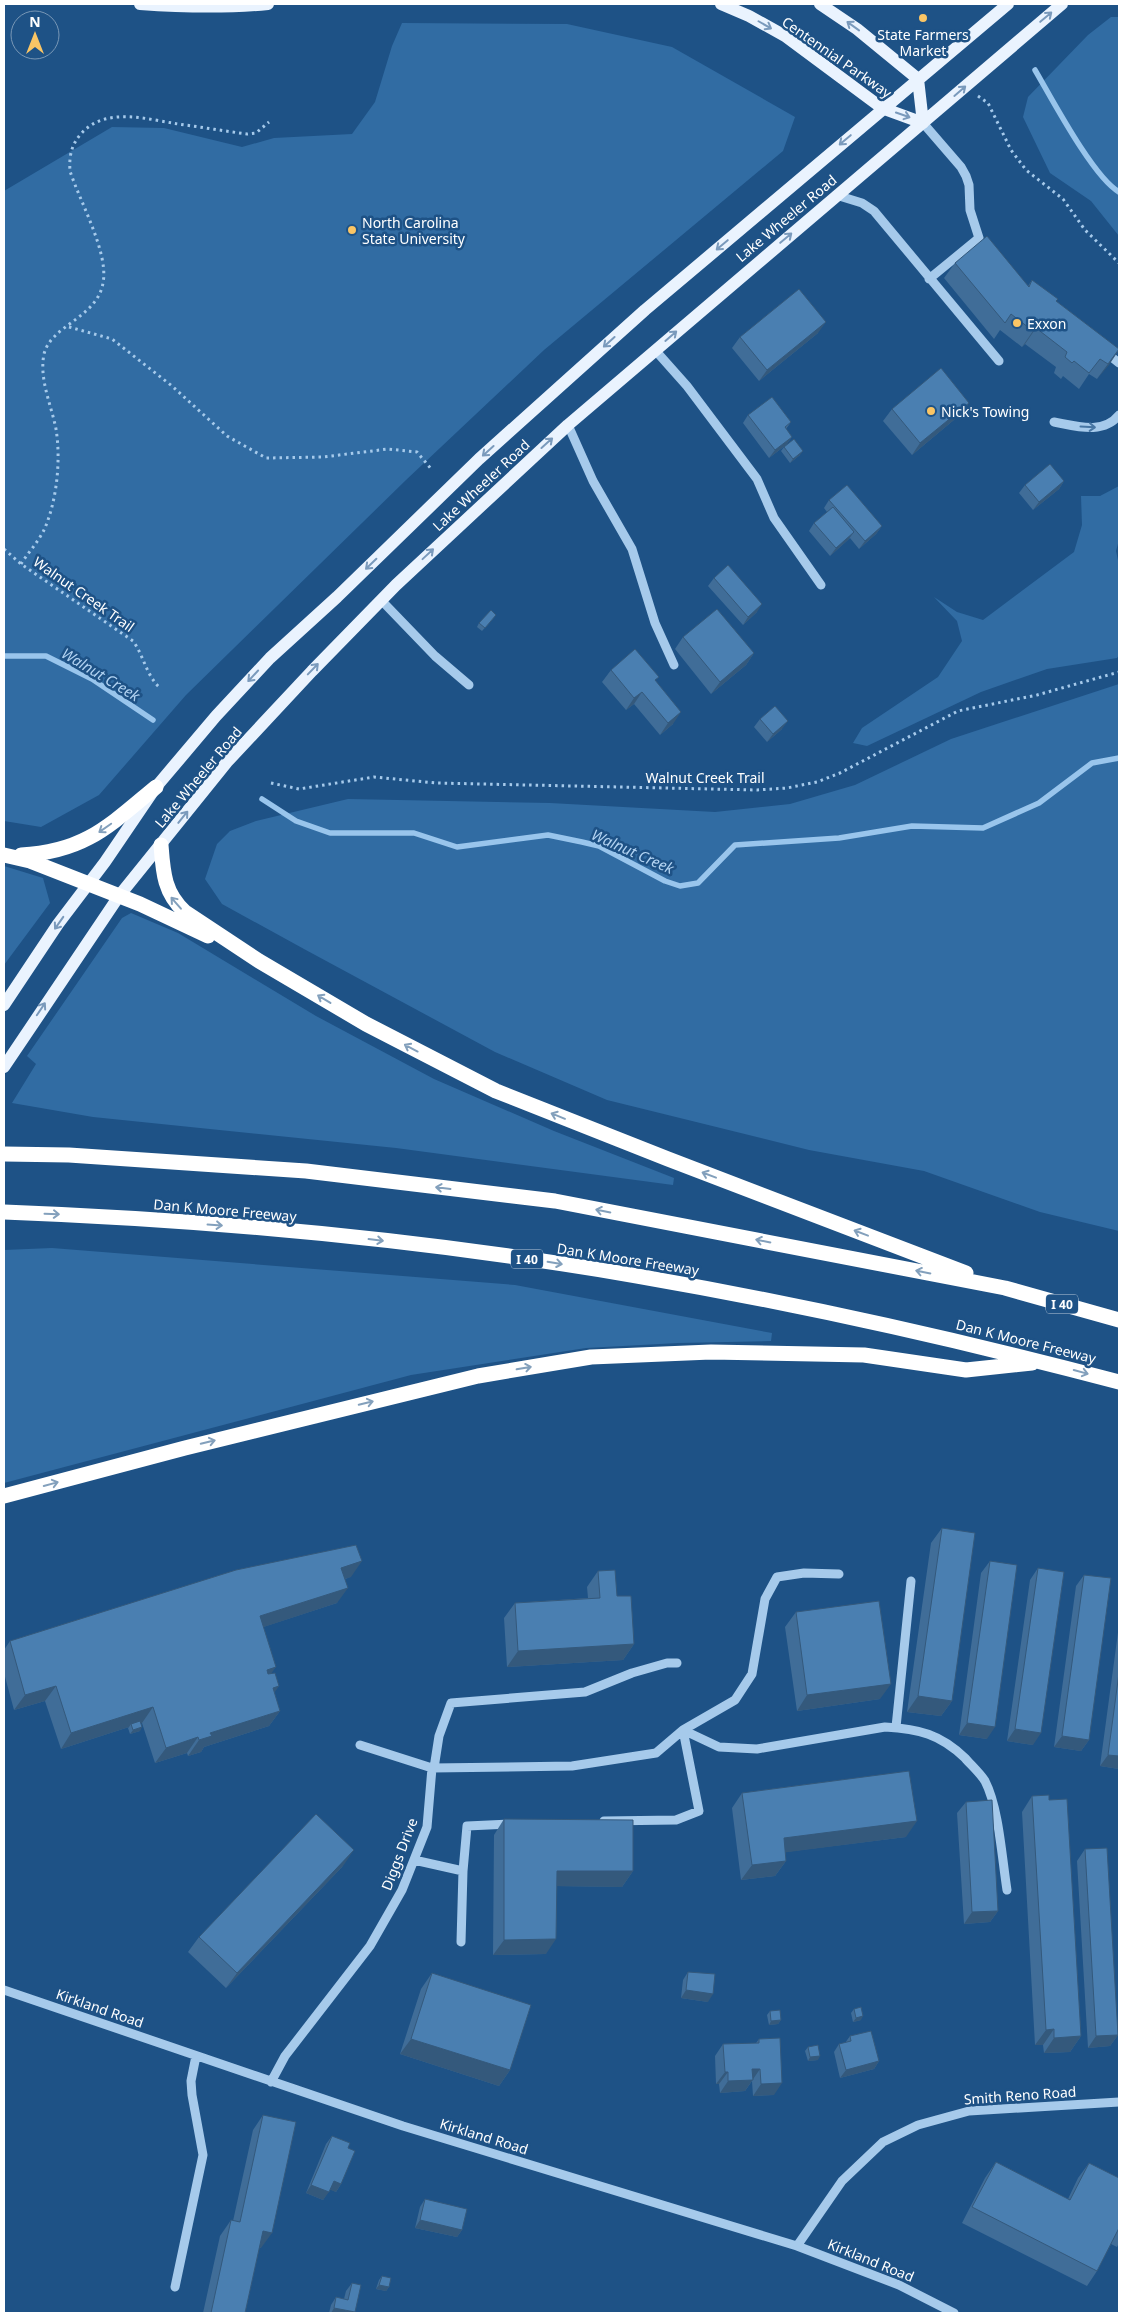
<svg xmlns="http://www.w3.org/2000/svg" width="1123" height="2317" viewBox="0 0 1123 2317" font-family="'Noto Sans',sans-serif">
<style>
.green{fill:#316ca3}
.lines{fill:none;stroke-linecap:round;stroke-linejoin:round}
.stream{stroke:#99c5ec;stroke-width:5.5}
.path{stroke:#a6caeb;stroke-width:3;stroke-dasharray:2.5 4;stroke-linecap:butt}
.minor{stroke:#a6caeb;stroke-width:9}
.major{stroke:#eaf3fe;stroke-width:12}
.highway{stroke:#fff;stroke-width:15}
.wall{fill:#406d98}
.shaded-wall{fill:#34597c}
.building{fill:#4a7fb1;stroke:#34597c}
.oneway{stroke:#7a9abc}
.oneway2{stroke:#4776a4}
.oneway3{stroke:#83a0bc}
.poi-dot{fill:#fac565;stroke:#1e5286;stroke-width:2}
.labels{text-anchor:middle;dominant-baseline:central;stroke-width:5;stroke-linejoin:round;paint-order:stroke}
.shield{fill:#1e5286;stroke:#bccbdb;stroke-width:1}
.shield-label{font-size:12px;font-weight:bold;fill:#fff}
.poi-label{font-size:14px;fill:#fff;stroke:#1e5286;text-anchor:start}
.street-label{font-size:14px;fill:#fff;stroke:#1e5286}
.water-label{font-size:15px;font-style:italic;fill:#b2d3f2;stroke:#1e5286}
</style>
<rect width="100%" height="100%" fill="#1e5286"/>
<path class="green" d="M1111,17h8v219l-28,-35 -41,-28 -27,-56 5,-20 60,-62z
M402,23l165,1 105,23 123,70 -12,34 -239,199 -138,130 -220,215 -87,100 -58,32 -37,-6v-630l108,-64 52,1 78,19 32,-9 78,-4 23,-32 17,-56z
M1119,486v54l-3,11 3,14v90l-2,3 -70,11 -66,23 -114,54 -14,-3 9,-15 76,-51 24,-36 -5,-20 -23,-24 23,15 26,8 91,-68 8,-27 -1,-29h19z
M1119,684v547l-79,-19 -116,-41 -115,-21 -202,-50 -112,-48 -191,-103 -82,-45 -17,-25 12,-35 13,-13 26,-10 92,-22 202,4 165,9 75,-8 65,-19 96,-46z
M4,866l39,12 7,25 -46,62z
M131,913l47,20 138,83 118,63 120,52 120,47 -1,7 -277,-37 -303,-31 -81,-14 24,-39 -9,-8 95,-138z
M52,1248l463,37 257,48 -1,8 -93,2 -92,5 -175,27 -407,108v-233z"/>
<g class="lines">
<path class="stream" d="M1035,70c17,29 58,107 84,122
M4,656h42l46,23 61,41
M262,799l34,22 34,12h84l43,14 91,-12 34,7 17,4 66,35 15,5 18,-3 37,-38 104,-7 73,-12 71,2 56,-25 53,-40 27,-5"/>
<path class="path" d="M978,96l10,7 23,47 15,20 37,29 22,31 34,33
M69,327l43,12 60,47 55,50 39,22 57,-1 65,-8 29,3 15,18
M4,549l17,15 112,77c11,15 13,34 27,47
M21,564c7,-11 17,-22 23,-34 13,-29 17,-70 12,-101 -5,-25 -17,-50 -12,-75 7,-29 53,-36 59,-71 6,-30 -23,-81 -33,-112 -1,-14 1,-25 10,-36 24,-29 66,-16 98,-11 23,3 46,7 69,10l9,-1 13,-11
M271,783l28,6 75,-12 62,6 321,7 30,-2 30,-6 23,-9 118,-62 79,-16 82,-23"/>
<path class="minor" d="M923,123l38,44 5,9 3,9 1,25 9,28 -50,41
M836,195l26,8 12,8 125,150
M655,350l32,36 70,93 17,39 47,67
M1104,351l15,12
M1054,422c22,4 49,13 65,-7
M568,425l25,56 39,68 23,74 19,42
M381,600l54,56 34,29
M896,1727l15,-146
M683,1730l36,17 38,2 128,-22c34,2 55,7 80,31 6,7 15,15 20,23 14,27 17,78 22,109
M360,1745l72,23
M434,1768l5,-32 12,-33 134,-11 47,-19 35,-10h10
M604,1821l72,-1 23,-9 -16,-81
M414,1860l49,11 -2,71
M463,1871l4,-45 44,-2
M4,1990l399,136 394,120 102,39 55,28
M271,2082l14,-26 85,-110 32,-56 25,-63 5,-59 140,-2 84,-13 27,-23 52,-30 17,-26 13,-75 12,-22 27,-4 35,1
M797,2246l45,-65 41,-39 35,-17 51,-14 150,-9
M175,2287l28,-132 -11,-60 -1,-14 5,-25"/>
<path class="major" d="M140,4c43,3 86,4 128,0
M721,4l28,12 36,20 97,72 41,15
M820,4l37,25 61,50 5,44
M4,1005l54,-81 47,-62 51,-75 60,-71 54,-58 67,-61 142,-138 166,-149 363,-306
M4,1067l115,-171 108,-134 85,-91 84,-86 172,-160 494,-421"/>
<path class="highway" d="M161,845c2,27 3,48 24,67l74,49 107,63 130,67 172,68 298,114
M4,855l26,6 110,43 68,32
M21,855c64,-3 89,-30 135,-68
M4,1154l65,1 237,16 249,30 450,87 114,32
M4,1212c211,8 424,28 633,64 162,28 323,64 482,106
M4,1496l181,-48 293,-72 113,-19 120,-5 153,3 102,15 66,-7"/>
</g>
<path class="wall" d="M955,263l73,23 4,-6 24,21 63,49 -22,29 -8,-5 -10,15 -16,-13 -2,3 -7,-6 2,-6 -31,-23 -3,3 -22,-17 -6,9 -50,-61z
M818,333l-59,48 -27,-33 8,-11z
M969,403l-8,11 -49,41 -29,-34 9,-12z
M748,415l43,7 -5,7 6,8 -6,8 -17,13 -26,-35z
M784,447l16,8 -10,8 -9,-12z
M1064,481l-5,8 -26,21 -14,-17 6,-8z
M829,500l53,26 -6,8 -17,15 -9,-11 -20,18 -21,-25 5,-8 13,-11 -3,-4z
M714,578l43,34 -14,13 -35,-39z
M493,619l-11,12 -5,-4 2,-4z
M683,637l71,16 -8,12 -35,29 -36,-45z
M611,670l45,11 17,43 -13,11 -26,-31 -8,6 -24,-28z
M760,719l22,10 -15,13 -13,-15z
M942,1528l10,173 -11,15 -34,-4 24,-169z
M990,1561l-3,178 -28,-4 22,-162z
M1038,1568l-5,177 -26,-4 23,-161z
M598,1571l19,25 17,48 -11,16 -116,7 -3,-49 11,-15 73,-5 -1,-11z
M1084,1575l5,165 -8,11 -27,-4 22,-161z
M351,1577l-6,2 -8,24 -74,24 11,66 6,18 -11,15 -65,21 -3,5 -13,4 -1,-3 -32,10 -13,-40h-1l-1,8 -10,3 -2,-6 1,-1 -68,22 -16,-48 -31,9 -10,-37v-23l6,-9z
M796,1612l84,87 -83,12 -12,-84z
M1119,1625v144l-19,-3z
M742,1793l164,44 -121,15 1,9 -11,15 -34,4 -9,-72z
M1032,1796l49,240 -11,16 -26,1 -1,-8h-8l-13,-233z
M966,1802l32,109 -8,11 -26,2 -7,-111z
M504,1819l129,52 -11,16 -65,-1 -11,68 -53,1 1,-120z
M1085,1849l33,186 -8,11 -22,2 -11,-187z
M343,1866l-117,122 -38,-36 11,-15z
M688,1972l20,30 -27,-4 2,-18z
M432,1973l78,97 -11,16 -99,-32 21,-65z
M854,2009l7,11 -8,2 -2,-9z
M770,2011l11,9 -3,4 -9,1 -2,-10z
M850,2036l29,25 -5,8 -34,9 -6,-26 5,-8 6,-1z
M759,2039l15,56 -21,1 -1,-15 -7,10 -25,2 -1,-9h-3l-1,-28 8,-12 33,-1z
M808,2047l10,13 -10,1 -3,-10z
M263,2115l-2,133h-2l-14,65h-42l17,-77 11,-16 2,1 20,-91z
M332,2136l16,12 -7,36 -5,8 -6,-3 -7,11 -17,-7 20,-49z
M996,2162l72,37 10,-21 11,-15 30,15v65l-2,4 -6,-3 -14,27 -10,15 -125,-63 23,-45z
M425,2199l37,31 -5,7 -42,-9 5,-21z
M382,2276l7,11 -3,4 -10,-2 3,-9z
M352,2283l3,30h-26l2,-8 5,-8 8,2 2,-8z"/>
<path class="shaded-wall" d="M826,322l-8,11 -59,48 8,-11z
M1036,328l-11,16 -3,3 11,-16z
M1119,350l-10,15 -12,14 11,-15z
M969,403l-8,11 -49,41 8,-12z
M792,437l-6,8 -17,13 6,-8z
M803,451l-3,4 -10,8 3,-4z
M1064,481l-5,8 -26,21 6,-8z
M882,526l-6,8 -17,15 6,-8z
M854,532l-6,8 -18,16 6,-8z
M762,604l-5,8 -14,13 5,-8z
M754,653l-8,12 -35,29 9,-12z
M642,692l-8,12 -8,6 8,-12z
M681,712l-8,12 -13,11 8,-12z
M788,721l-6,8 -15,13 6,-8z
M362,1561l-11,16 -20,6 10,-15z
M348,1588l-11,15 -88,29 11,-16z
M634,1644l-11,16 -116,7 11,-16z
M276,1667l-11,15 2,-12z
M891,1684l-11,15 -83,12 10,-16z
M56,1686l-11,15 -31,9 11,-15z
M279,1686l-11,16 5,-14z
M918,1696l34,5 -11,15 -34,-4z
M153,1707l-11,16 -11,3v-2l-2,3 -68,22 10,-16z
M280,1711l-11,15 -65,21 -3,5 -13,4 11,-16 11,-7z
M967,1723l28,4 -8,12 -28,-4z
M142,1727l-2,4 -10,3 3,-4z
M1015,1729l26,4 -8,12 -26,-4z
M1062,1736l27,4 -8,11 -27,-4z
M198,1737l-11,16 -32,10 11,-15z
M1108,1755l11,1v13l-19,-3z
M917,1821l-11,16 -133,17 11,-16z
M354,1850l-11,16 -117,122 11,-15z
M786,1861l-11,15 -34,4 11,-15z
M557,1871h76l-11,16 -76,-1z
M998,1911l-8,11 -26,2 8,-12z
M556,1939l-10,15 -53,1 11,-15z
M686,1990l27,4 -5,8 -27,-4z
M863,2016l-2,4 -8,2 3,-4z
M781,2020l-3,4 -9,1 2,-4z
M1054,2029l-11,16h-8l11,-15z
M1118,2035l-8,11 -22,2 8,-12z
M1081,2036l-11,16 -26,1 10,-15z
M411,2039l99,31 -11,16 -99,-32z
M820,2056l-2,4 -10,1 2,-4z
M879,2061l-5,8 -34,9 6,-8z
M752,2069h8l-15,22 -25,2 8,-12z
M725,2072h3l-9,12h-3z
M782,2083l-8,12 -21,1 8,-12z
M334,2181l7,3 -5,8 -8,-3z
M311,2185l18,7 -6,8 -17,-7z
M420,2220l42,10 -5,7 -42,-9z
M263,2231l9,2 -11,15 -9,-2z
M379,2285l10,2 -3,4 -10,-2z
M334,2308l21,4v1h-24z"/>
<path class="building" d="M987,236l42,51 3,-7 26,19 -2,2 63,48 -11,15 -8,-5 -11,14 -15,-12 -2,2 -7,-6 2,-5 -31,-24 -3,3 -22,-17 -6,9 -50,-60z
M799,289l27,33 -59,48 -27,-33z
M941,368l28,35 -49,40 -28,-34z
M772,397l19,25 -6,5 7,10 -17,13 -27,-35z
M794,439l9,12 -10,8 -9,-12z
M1050,464l14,17 -25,21 -14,-17z
M847,485l35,41 -17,15 -36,-41z
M833,507l21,25 -18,16 -22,-25z
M728,565l34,39 -14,13 -34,-39z
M717,609l37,44 -34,29 -37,-45z
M491,610l5,5 -11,13 -6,-5z
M635,649l24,28 -4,3 26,32 -13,11 -26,-31 -8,6 -23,-28z
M775,706l13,15 -15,13 -13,-15z
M942,1528l33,5 -23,168 -34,-5z
M356,1545l6,16 -21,7 7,20 -88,28 16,51 -9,3 1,4 7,-1 4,13 -6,2 7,23 -70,22 2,3 -13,4 -1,-3 -32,11 -13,-41 -82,26 -15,-47 -31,9 -15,-54 226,-71z
M990,1561l27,4 -22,162 -28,-4z
M1038,1568l26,4 -23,161 -26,-4z
M615,1570l2,26h14l3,48 -116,7 -3,-48 85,-5 -2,-27z
M1084,1575l27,3 -22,162 -27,-4z
M879,1601l12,83 -84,11 -11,-83z
M1119,1673v83l-11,-1z
M140,1721l2,6 -9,3 -2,-6z
M909,1771l8,50 -133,17 2,23 -34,4 -10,-72z
M1049,1795v5l18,-1 14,237 -27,2v-9l-8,1 -14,-234z
M992,1800l6,111 -26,1 -6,-110z
M316,1814l38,36 -117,123 -38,-36z
M504,1819l129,1v51h-76l-1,68 -52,1z
M1107,1848l11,187 -22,1 -11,-187z
M688,1972l27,2 -2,20 -27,-4z
M432,1973l99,32 -21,65 -99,-31z
M861,2007l2,9 -7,2 -2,-9z
M780,2010l1,10 -10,1 -1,-10z
M871,2031l8,30 -33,9 -7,-26 12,-3 -1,-5z
M780,2038l2,45 -21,1 -1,-15h-8l1,11 -25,1v-9h-3l-2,-28 36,-1v-4z
M818,2045l2,11 -10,1 -2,-10z
M263,2115l33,7 -24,111 -9,-2 -18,82h-34l20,-93 9,2z
M332,2136l18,7 -2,5 7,3 -14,33 -7,-3 -5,11 -18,-7z
M996,2162l74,38 19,-37 30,15v50l-22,43 -125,-64z
M425,2199l42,10 -5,21 -42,-10z
M382,2276l9,2 -2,9 -10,-2z
M352,2283l9,2 -6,27 -21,-4 2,-11 12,3z"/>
<defs><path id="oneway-shaft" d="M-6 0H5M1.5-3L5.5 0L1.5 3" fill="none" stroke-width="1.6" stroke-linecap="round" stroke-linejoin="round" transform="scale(1.25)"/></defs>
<g class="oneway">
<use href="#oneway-shaft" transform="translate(1046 17) rotate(-40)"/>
<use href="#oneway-shaft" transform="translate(765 25) rotate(30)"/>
<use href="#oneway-shaft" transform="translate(853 26) rotate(-144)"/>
<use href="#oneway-shaft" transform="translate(960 91) rotate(-41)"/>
<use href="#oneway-shaft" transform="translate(903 115) rotate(19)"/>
<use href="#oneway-shaft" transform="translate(845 140) rotate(140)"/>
<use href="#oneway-shaft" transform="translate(786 238) rotate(-40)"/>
<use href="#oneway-shaft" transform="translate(722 245) rotate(140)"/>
<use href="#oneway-shaft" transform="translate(671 336) rotate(-41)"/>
<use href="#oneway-shaft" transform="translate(609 342) rotate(138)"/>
<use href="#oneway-shaft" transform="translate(547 443) rotate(-42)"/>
<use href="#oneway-shaft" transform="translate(488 451) rotate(138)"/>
<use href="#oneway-shaft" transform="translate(428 554) rotate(-43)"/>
<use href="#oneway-shaft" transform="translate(371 564) rotate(136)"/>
<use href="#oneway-shaft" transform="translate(313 669) rotate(-46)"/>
<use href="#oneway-shaft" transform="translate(253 676) rotate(133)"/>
<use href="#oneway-shaft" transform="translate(183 817) rotate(-51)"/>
<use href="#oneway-shaft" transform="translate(59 923) rotate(125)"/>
<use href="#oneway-shaft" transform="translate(41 1009) rotate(-56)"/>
</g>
<use class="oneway2" href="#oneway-shaft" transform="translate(1088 427) rotate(3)"/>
<g class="oneway3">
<use href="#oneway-shaft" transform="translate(105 828) rotate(145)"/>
<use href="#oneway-shaft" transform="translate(176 903) rotate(-131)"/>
<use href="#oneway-shaft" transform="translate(324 999) rotate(-149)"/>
<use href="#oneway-shaft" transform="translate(411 1048) rotate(-152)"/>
<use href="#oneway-shaft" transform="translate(558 1116) rotate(-158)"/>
<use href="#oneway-shaft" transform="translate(709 1175) rotate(-159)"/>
<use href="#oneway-shaft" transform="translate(443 1188) rotate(-173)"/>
<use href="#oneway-shaft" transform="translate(603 1211) rotate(-169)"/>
<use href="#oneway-shaft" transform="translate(52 1214) rotate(2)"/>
<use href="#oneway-shaft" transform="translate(215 1225) rotate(4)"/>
<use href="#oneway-shaft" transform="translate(861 1233) rotate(-159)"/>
<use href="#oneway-shaft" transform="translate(376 1240) rotate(7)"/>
<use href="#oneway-shaft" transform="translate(763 1241) rotate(-169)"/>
<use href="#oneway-shaft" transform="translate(555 1263) rotate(9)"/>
<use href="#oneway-shaft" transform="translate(923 1272) rotate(-169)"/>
<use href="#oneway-shaft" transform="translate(524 1368) rotate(-10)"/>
<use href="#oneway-shaft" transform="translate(1081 1372) rotate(15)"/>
<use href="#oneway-shaft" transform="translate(366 1403) rotate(-14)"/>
<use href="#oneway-shaft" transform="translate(208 1442) rotate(-14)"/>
<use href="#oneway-shaft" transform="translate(51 1484) rotate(-15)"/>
</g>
<g class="poi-dot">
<circle cx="923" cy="18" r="5"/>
<circle cx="352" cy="230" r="5"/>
<circle cx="1017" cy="323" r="5"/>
<circle cx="931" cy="411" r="5"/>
</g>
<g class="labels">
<g class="shield">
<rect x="511" y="1249.5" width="32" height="19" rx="4"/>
<rect x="1046" y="1294.5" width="32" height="19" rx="4"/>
</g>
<g class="shield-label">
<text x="527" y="1259">I 40</text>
<text x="1062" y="1304">I 40</text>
</g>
<g class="poi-label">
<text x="923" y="34" text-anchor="middle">State Farmers<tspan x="923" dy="16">Market</tspan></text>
<text x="362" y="222">North Carolina<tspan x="362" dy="16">State University</tspan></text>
<text x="1027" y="323">Exxon</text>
<text x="941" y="411">Nick's Towing</text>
</g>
<g class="street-label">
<text transform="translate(837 57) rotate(35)">Centennial Parkway</text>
<text transform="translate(786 218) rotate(-40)">Lake Wheeler Road</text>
<text transform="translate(481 485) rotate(-43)">Lake Wheeler Road</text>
<text transform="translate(84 594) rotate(35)">Walnut Creek Trail</text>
<text transform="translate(198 777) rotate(-50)">Lake Wheeler Road</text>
<text x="705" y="777">Walnut Creek Trail</text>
<text transform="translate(225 1210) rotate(5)">Dan K Moore Freeway</text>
<text transform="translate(628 1259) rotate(9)">Dan K Moore Freeway</text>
<text transform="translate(1026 1341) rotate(14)">Dan K Moore Freeway</text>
<text transform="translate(399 1854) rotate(-69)">Diggs Drive</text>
<text transform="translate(100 2008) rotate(19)">Kirkland Road</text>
<text transform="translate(1020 2095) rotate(-4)">Smith Reno Road</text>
<text transform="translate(484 2136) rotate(17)">Kirkland Road</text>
<text transform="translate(871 2260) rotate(22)">Kirkland Road</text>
</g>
<g class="water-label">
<text transform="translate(101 674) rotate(31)">Walnut Creek</text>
<text transform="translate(633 851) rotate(24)">Walnut Creek</text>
</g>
</g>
<rect width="1123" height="2317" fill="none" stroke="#ffffff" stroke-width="10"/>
<g transform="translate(35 35)"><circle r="24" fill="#1e5286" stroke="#7897b6"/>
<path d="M0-4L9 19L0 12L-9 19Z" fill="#fac565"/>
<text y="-8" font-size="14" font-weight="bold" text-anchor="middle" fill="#ffffff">N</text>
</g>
</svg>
